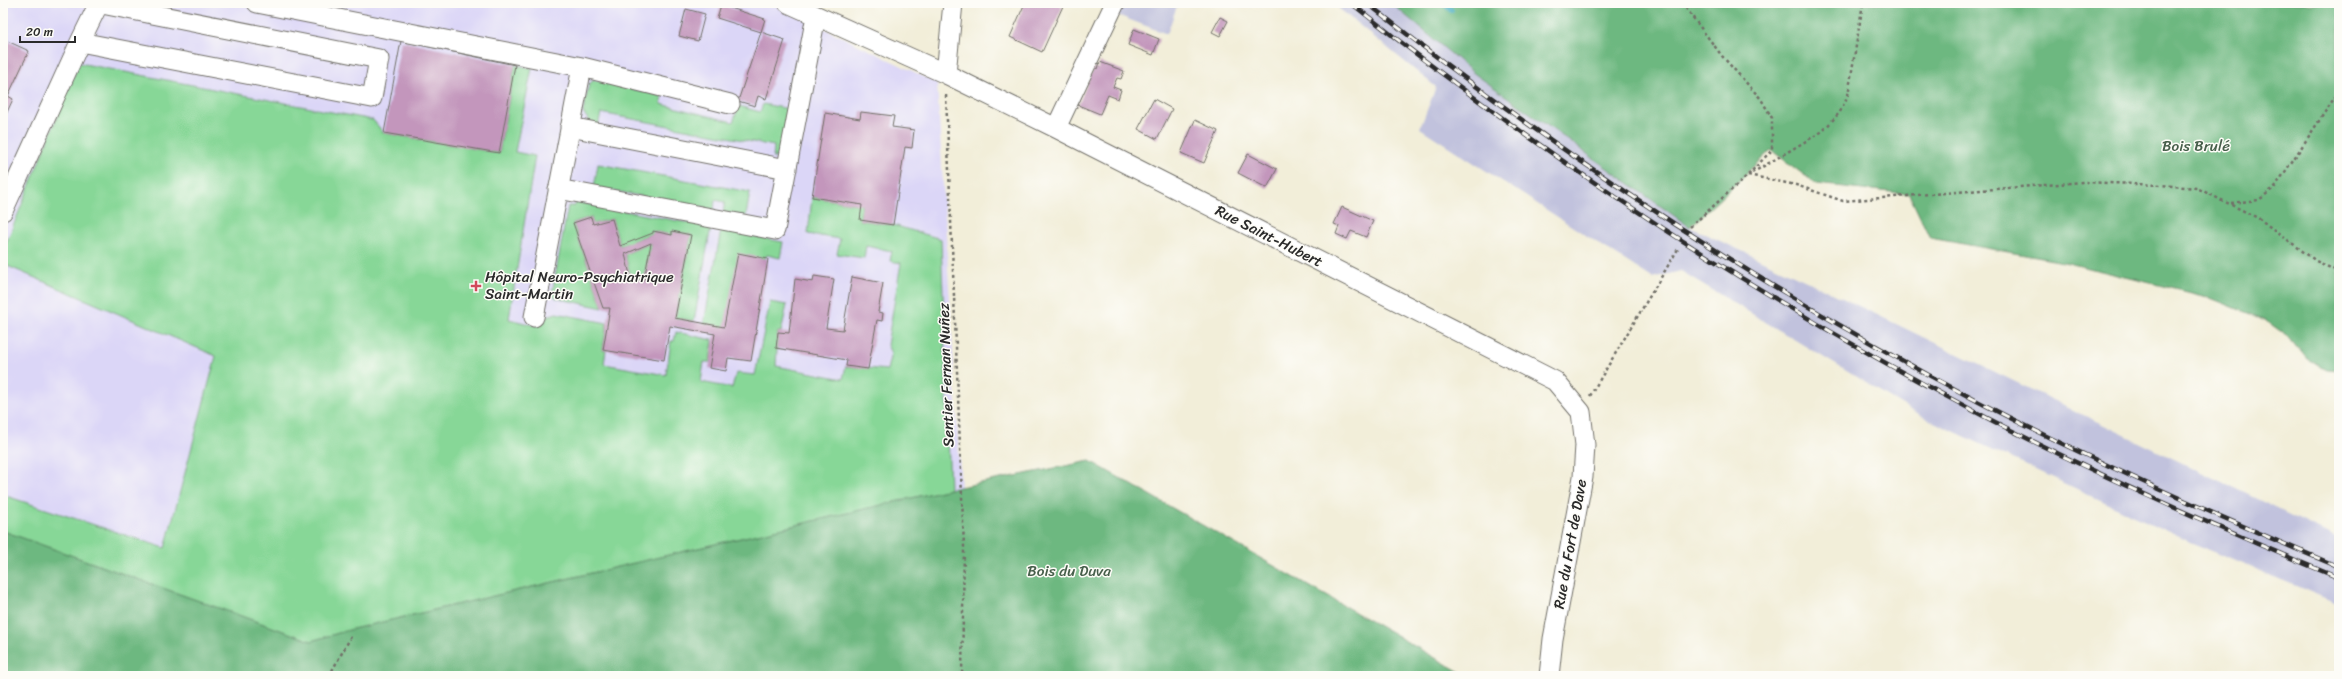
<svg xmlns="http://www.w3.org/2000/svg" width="2342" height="679" viewBox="0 0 2342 679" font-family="Sriracha,sans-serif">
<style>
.built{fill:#dbd6f7}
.industrial{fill:#c1c2dd}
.green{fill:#87d797;stroke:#598161}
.forest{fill:#6db880;stroke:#4c7256}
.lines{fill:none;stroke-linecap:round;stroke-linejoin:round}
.stream{stroke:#41aac0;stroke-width:5.5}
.building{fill:#c396bc;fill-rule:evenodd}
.minor-casing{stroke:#716f68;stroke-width:21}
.path{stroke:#716f68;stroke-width:2.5;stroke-dasharray:3 3;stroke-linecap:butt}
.minor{stroke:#fff;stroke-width:19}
.rail-casing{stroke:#2b2b2b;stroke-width:4.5}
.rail{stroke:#fdfcf7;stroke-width:3;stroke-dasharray:9;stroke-linecap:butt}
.poi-dot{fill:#d1495b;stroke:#fdfcf7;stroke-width:1.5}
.labels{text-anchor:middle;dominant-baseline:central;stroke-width:3;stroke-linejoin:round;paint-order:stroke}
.park-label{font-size:15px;fill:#475f4b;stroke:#fdfcf7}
.street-label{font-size:15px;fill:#2b2b2b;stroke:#fdfcf7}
.poi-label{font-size:15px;fill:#2b2b2b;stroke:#fdfcf7;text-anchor:start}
</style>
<rect width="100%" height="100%" fill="#fdfcf7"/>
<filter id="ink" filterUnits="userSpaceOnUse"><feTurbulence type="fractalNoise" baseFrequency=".025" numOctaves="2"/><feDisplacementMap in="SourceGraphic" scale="8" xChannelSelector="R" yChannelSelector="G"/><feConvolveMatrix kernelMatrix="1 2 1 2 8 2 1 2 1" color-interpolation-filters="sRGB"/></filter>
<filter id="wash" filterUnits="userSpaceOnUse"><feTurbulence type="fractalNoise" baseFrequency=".012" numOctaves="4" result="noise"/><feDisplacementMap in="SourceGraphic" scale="16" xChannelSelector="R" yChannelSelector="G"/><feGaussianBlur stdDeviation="0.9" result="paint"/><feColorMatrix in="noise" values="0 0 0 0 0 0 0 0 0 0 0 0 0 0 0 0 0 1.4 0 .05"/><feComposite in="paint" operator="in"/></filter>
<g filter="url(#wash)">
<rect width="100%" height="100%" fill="#f2eed9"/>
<path class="built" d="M3,3h769l165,80 24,406h-11l-597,140 -42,12 -308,-110z"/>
<path class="industrial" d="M1107,3h71l-11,31 -63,-24z
M1332,3h59l84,71 215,153 142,66 507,246v65l-149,-62 -271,-127 -238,-144 -29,7 -232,-150 16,-41z"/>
<path class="green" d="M79,63l294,57 11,13 115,20 16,-88 17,3 -17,84 20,4 -26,163 28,7 11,-10 8,-3 51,10 -4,27h3l-2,14 62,11 5,-34h3l2,-9 37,8 -3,22h-6l-3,20 31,6 4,-15 19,2 15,-73 17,3 -6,27h-3l-2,34 67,13 3,-13 41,4 4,-17 -4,-8 14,-82 -11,-2 2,-10 -26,-5 -2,12 -27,-4 3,-15 -32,-5 4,-37 50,8 -2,15 33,5 48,14 9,250 -597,140 -42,12 -308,-110v-36l162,53 51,-192 -213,-92v-13z
M594,80l68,16 -1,8 72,18 6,-16 21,6 3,-8 26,5 -7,44 -9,6 1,-13 -173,-33 -3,13 -9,-5 -6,-9 6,-28z
M598,164l152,28 -4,24 -23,-4 2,-10 -10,-2 -1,10 -120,-23z
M576,202l135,25 -17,94 -19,-3 16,-83 -18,-4 -1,4 -19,-4v2l-33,13 -8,-27 -19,5 -2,-7 -18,6 30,85 -47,-10 -4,-4 16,-88h7z
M721,230l62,12 -3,16 -13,-3 -43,72 -20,-4z
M651,243l-7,37 -13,-1 -6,-25z"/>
<path class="forest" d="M1391,3h948v367l-12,-1 -20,-10 -17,-21 -25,-18 -57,-23 -144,-35 -134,-24 -21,-44 -93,-10 -45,-34 -81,77 -215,-153z
M1090,461l377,215h-1464v-145l308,110 42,-12 597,-140z"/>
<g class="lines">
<path class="stream" d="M1444,3l7,7"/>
</g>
<g id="blocks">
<path class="building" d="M1025,3h30l8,3 -21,46 -32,-15z
M721,5l44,14 -4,13 -44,-14z
M686,9l19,5 -7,27 -19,-5z
M1220,17l8,4 -8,15 -8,-4z
M1134,29l25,10 -6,16 -25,-10z
M761,32l24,8 -19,59 -8,-3 -3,10 -17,-5z
M3,39l26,12 -21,45 5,3 -10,22z
M401,41l114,24 -16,88 -115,-20z
M1100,62l24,9 -3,8 -4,-1 -4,9 8,3 -3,9 -10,-4 -8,19 -22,-9 16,-38 4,2z
M1154,99l18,10 -15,30 -19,-10z
M861,112l33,4 -2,11 22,3 -2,18 -7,-1 -12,78 -33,-5 2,-15 -50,-8 13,-84 35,6z
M1195,120l23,11 -14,32 -23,-10z
M1248,154l29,15 -10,19 -29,-15z
M1342,207l31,14 -7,16 -15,-6 -4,8 -11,-5 3,-8 -5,-2z
M591,217l2,7 19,-5 8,27 33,-13v-2l19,4v-4l19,4 -16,83 49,9 14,-74 30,6 -17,102 -23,-3 -2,13 -17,-3 6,-34 -45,-8 -6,34 -61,-10 7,-42h-7l-30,-85zM651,243l-7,37 -13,-1 -6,-25z
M814,276l20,3 -8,49 17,2 9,-53 31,6 -5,29 5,1 -1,8 -5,-1 -9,49 -22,-3 1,-6 -71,-12 2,-16 11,1 6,-54 18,3z"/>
</g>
</g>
<g filter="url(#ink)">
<use href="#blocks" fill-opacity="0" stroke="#716f68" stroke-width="1"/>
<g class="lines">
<defs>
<path id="minor" d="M257,3l325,64 148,37
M788,3l158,71 110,54 499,253 26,31 4,33 -2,32 -30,162 -4,37
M80,42l19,-39
M946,74l7,-71
M570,127l217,42
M1056,128l59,-125
M558,189l217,41 41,-214
M3,211l77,-169 292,56 7,-39 -282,-56
M534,317l48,-250"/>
</defs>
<use href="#minor" class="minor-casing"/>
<path class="path" d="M1682,3l40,53 39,43 11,19v32l-24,25 -58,52
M946,95l18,452 -2,129
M1752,173l71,-42 17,-19 8,-17 15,-92
M1748,175l48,10 47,16 240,-19 78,3 36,3 61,30 58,43 23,11
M2231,203l28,-3 16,-13 64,-96
M1590,396l88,-147
M329,676l23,-41"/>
<use href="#minor" class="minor"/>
<defs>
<path id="rail" d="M1351,3c194,155 402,291 621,407 119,63 243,117 367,168
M1367,3c191,151 396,286 612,399 117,61 238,114 360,165"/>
</defs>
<use href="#rail" class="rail-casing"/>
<use href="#rail" class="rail"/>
</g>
</g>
<path class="poi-dot" d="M474 280h4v4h4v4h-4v4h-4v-4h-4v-4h4z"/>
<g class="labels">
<g class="park-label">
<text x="2196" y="146">Bois Brulé</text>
<text x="1069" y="571">Bois du Duva</text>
</g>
<g class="street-label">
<text transform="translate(1269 236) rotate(27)">Rue Saint-Hubert</text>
<text transform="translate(946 375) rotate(-92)">Sentier Fernan Nuñez</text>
<text transform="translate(1570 544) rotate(-80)">Rue du Fort de Dave</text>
</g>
<g class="poi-label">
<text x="485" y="277">Hôpital Neuro-Psychiatrique<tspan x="485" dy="17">Saint-Martin</tspan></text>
</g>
</g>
<rect width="2342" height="679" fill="none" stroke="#fdfcf7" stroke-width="16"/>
<path d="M20 36v6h55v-6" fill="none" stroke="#2b2b2b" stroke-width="2"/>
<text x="26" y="36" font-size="12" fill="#2b2b2b" stroke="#fdfcf7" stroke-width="3" paint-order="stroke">20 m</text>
</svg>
